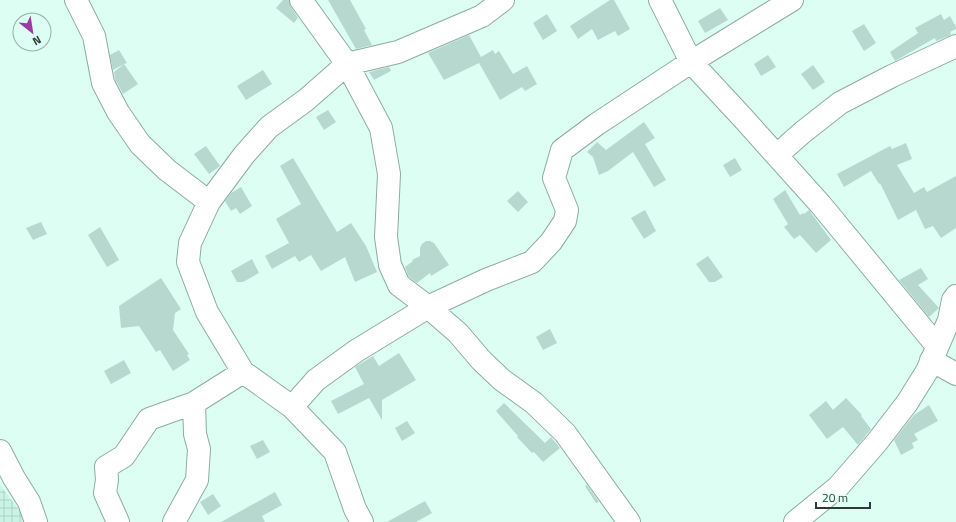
<svg xmlns="http://www.w3.org/2000/svg" width="956" height="522" viewBox="0 0 956 522" font-family="'Titillium Web',sans-serif">
<style>
.industrial{fill:url(#industrial-grid)}
.building{fill:#b7d8ce}
.lines{fill:none;stroke-linecap:round;stroke-linejoin:round}
.minor-casing{stroke:#8caca2;stroke-width:24}
.minor{stroke:#fff;stroke-width:22}
</style>
<defs>
<pattern id="industrial-grid" width="8" height="8" patternUnits="userSpaceOnUse"><rect width="8" height="8" fill="#c9f3e5"/><path d="M0 4h8M4 0v8" fill="none" stroke="#add1c5"/></pattern>
</defs>
<rect width="100%" height="100%" fill="#dcfef3"/>
<path class="industrial" d="M0,485l16,21 15,16h-31z"/>
<path class="building" d="M283,0h6l2,7 7,11 -4,5 -18,-15z
M328,0h22l16,29 -2,1 8,15 -16,4z
M610,0h4l16,29 -12,7 -3,-5 -17,9 -6,-11 -14,10 -8,-13z
M720,8l8,12 -23,13 -7,-12z
M547,14l10,17 -14,9 -10,-17z
M941,14l3,6 6,-4 6,11v2l-6,3 1,3 -15,6 -1,-3 -40,23 -5,-9 28,-19 -3,-5z
M864,24l12,19 -12,8 -12,-20z
M469,35l12,22 12,-7 2,4 4,-3 14,23 14,-8 10,18 -12,7 -3,-4 -22,13 -21,-37 -35,17 -16,-27z
M119,50l8,13 -3,1 14,20 -15,10 -8,-15 -1,-7 10,-8 -11,6 -3,-15z
M768,55l8,12 -15,9 -7,-12z
M813,65l12,17 -12,8 -12,-16z
M389,67l2,4 -17,9 -5,-8z
M263,70l9,14 -26,16 -9,-14z
M328,110l8,12 -12,8 -8,-13z
M644,122l11,16 -10,6 21,36 -12,7 -21,-35 -25,19 -9,4 -6,-18 -6,-5 10,-10 9,8z
M906,143l6,16 -15,6 17,28 10,-6 3,5 29,-16v52l-15,10 -8,-12 -8,3 -9,-19 -18,10 -18,-37 -1,1 -8,-13 -27,16 -7,-13 53,-28 2,3z
M206,146l14,20 -11,8 -15,-20z
M293,158l44,74 14,-9 15,23 11,26 -22,10 -10,-25 -24,14 -10,-16 -12,7 -4,-6 -23,13 -7,-13 24,-13 -13,-24 25,-15 -21,-38z
M735,158l7,12 -12,7 -7,-12z
M241,187l11,19 -12,8 -4,-6 -5,3 -6,-10 6,-8z
M785,190l15,25 3,-2 1,1 5,-4 22,30 -15,13 -16,-18 -6,4 -10,-12 4,-3 -15,-25z
M518,191l10,11 -10,10 -11,-11z
M645,210l11,21 -12,8 -13,-21z
M41,222l6,12 -14,6 -7,-12z
M100,227l19,33 -12,7 -19,-32z
M426,241h4l4,2 15,22 -18,11 -1,-3 -13,10 -8,-6 -4,-10 8,-6 -1,-1 8,-4v-8l2,-4z
M708,256l15,21 -8,5h-6l-13,-18z
M252,259l7,14 -16,9h-6l-6,-11z
M921,268l7,11 -10,6 21,23 -10,9 -30,-37z
M161,278l20,31 -6,4 -2,17 16,24 -2,1 3,5 -17,11 -13,-21 -4,2 -17,-26 -18,2 -2,-22z
M550,329l7,14 -14,7 -7,-13z
M399,353l17,27 -34,20v20l-13,-22 -31,16 -7,-13 33,-17 -9,-17 18,-11 6,10z
M124,360l7,13 -20,11 -7,-13z
M846,398l16,17 -1,1 10,13 -13,16 -15,-18 -16,12 -18,-24 17,-14 7,9z
M504,403l41,40 6,-6 9,11 -17,14 -9,-10 -2,1 -15,-16 1,-1 -22,-25z
M929,405l9,16 -24,13 4,6 -6,3 2,5 -13,7 -7,-15 20,-25z
M407,421l8,12 -13,8 -7,-13z
M263,440l7,12 -13,7 -7,-13z
M587,485l12,17 -3,1 -11,-17z
M275,492l7,13 -20,11 3,6h-44z
M213,494l8,12 -13,9 -8,-13z
M425,501l7,12 -16,9h-29z"/>
<g class="lines">
<defs>
<path id="minor" d="M76,0l18,36 9,47 15,29 22,32 27,26 42,32
M301,0l46,64 34,64 8,46 -3,63 4,28 9,20 29,22 30,26 23,27 21,20 32,23 31,30 64,89
M660,0l31,62 52,56 78,87 116,141
M777,155l26,-23 37,-29 52,-27 64,-30
M931,360l25,14
M243,372l-36,-60 -19,-50 2,-19 19,-41 35,-47 25,-28 37,-27 41,-36 51,-12 84,-36 21,-16
M292,407l43,45 20,57 7,13
M0,451l14,27 15,24 7,20
M118,522l-13,-29 2,-13 -1,-13 18,-11 25,-37 45,-16 49,-31 49,35 24,-27 40,-29 72,-44 58,-27 46,-18 19,-20 14,-21 2,-11 -13,-32 8,-28 35,-26 94,-62 101,-62
M174,522l23,-42 2,-31 -4,-15 -1,-31
M795,522l43,-35 39,-45 30,-39 20,-32 22,-51 4,-20 3,-4"/>
</defs>
<use href="#minor" class="minor-casing"/>
<use href="#minor" class="minor"/>
</g>
<g transform="translate(32 32) rotate(150)"><circle r="19" fill="#dcfef3" stroke="#96b0a7"/>
<path d="M0-3L7 15L0 10L-7 15Z" fill="#9b3ba3"/>
<text y="-6" font-size="11" font-weight="bold" text-anchor="middle" fill="#2d3a36">N</text>
</g>
<path d="M816 502v6h54v-6" fill="none" stroke="#2d3a36" stroke-width="2"/>
<text x="822" y="502" font-size="12" fill="#2d3a36" stroke="#dcfef3" stroke-width="3" paint-order="stroke">20 m</text>
</svg>
